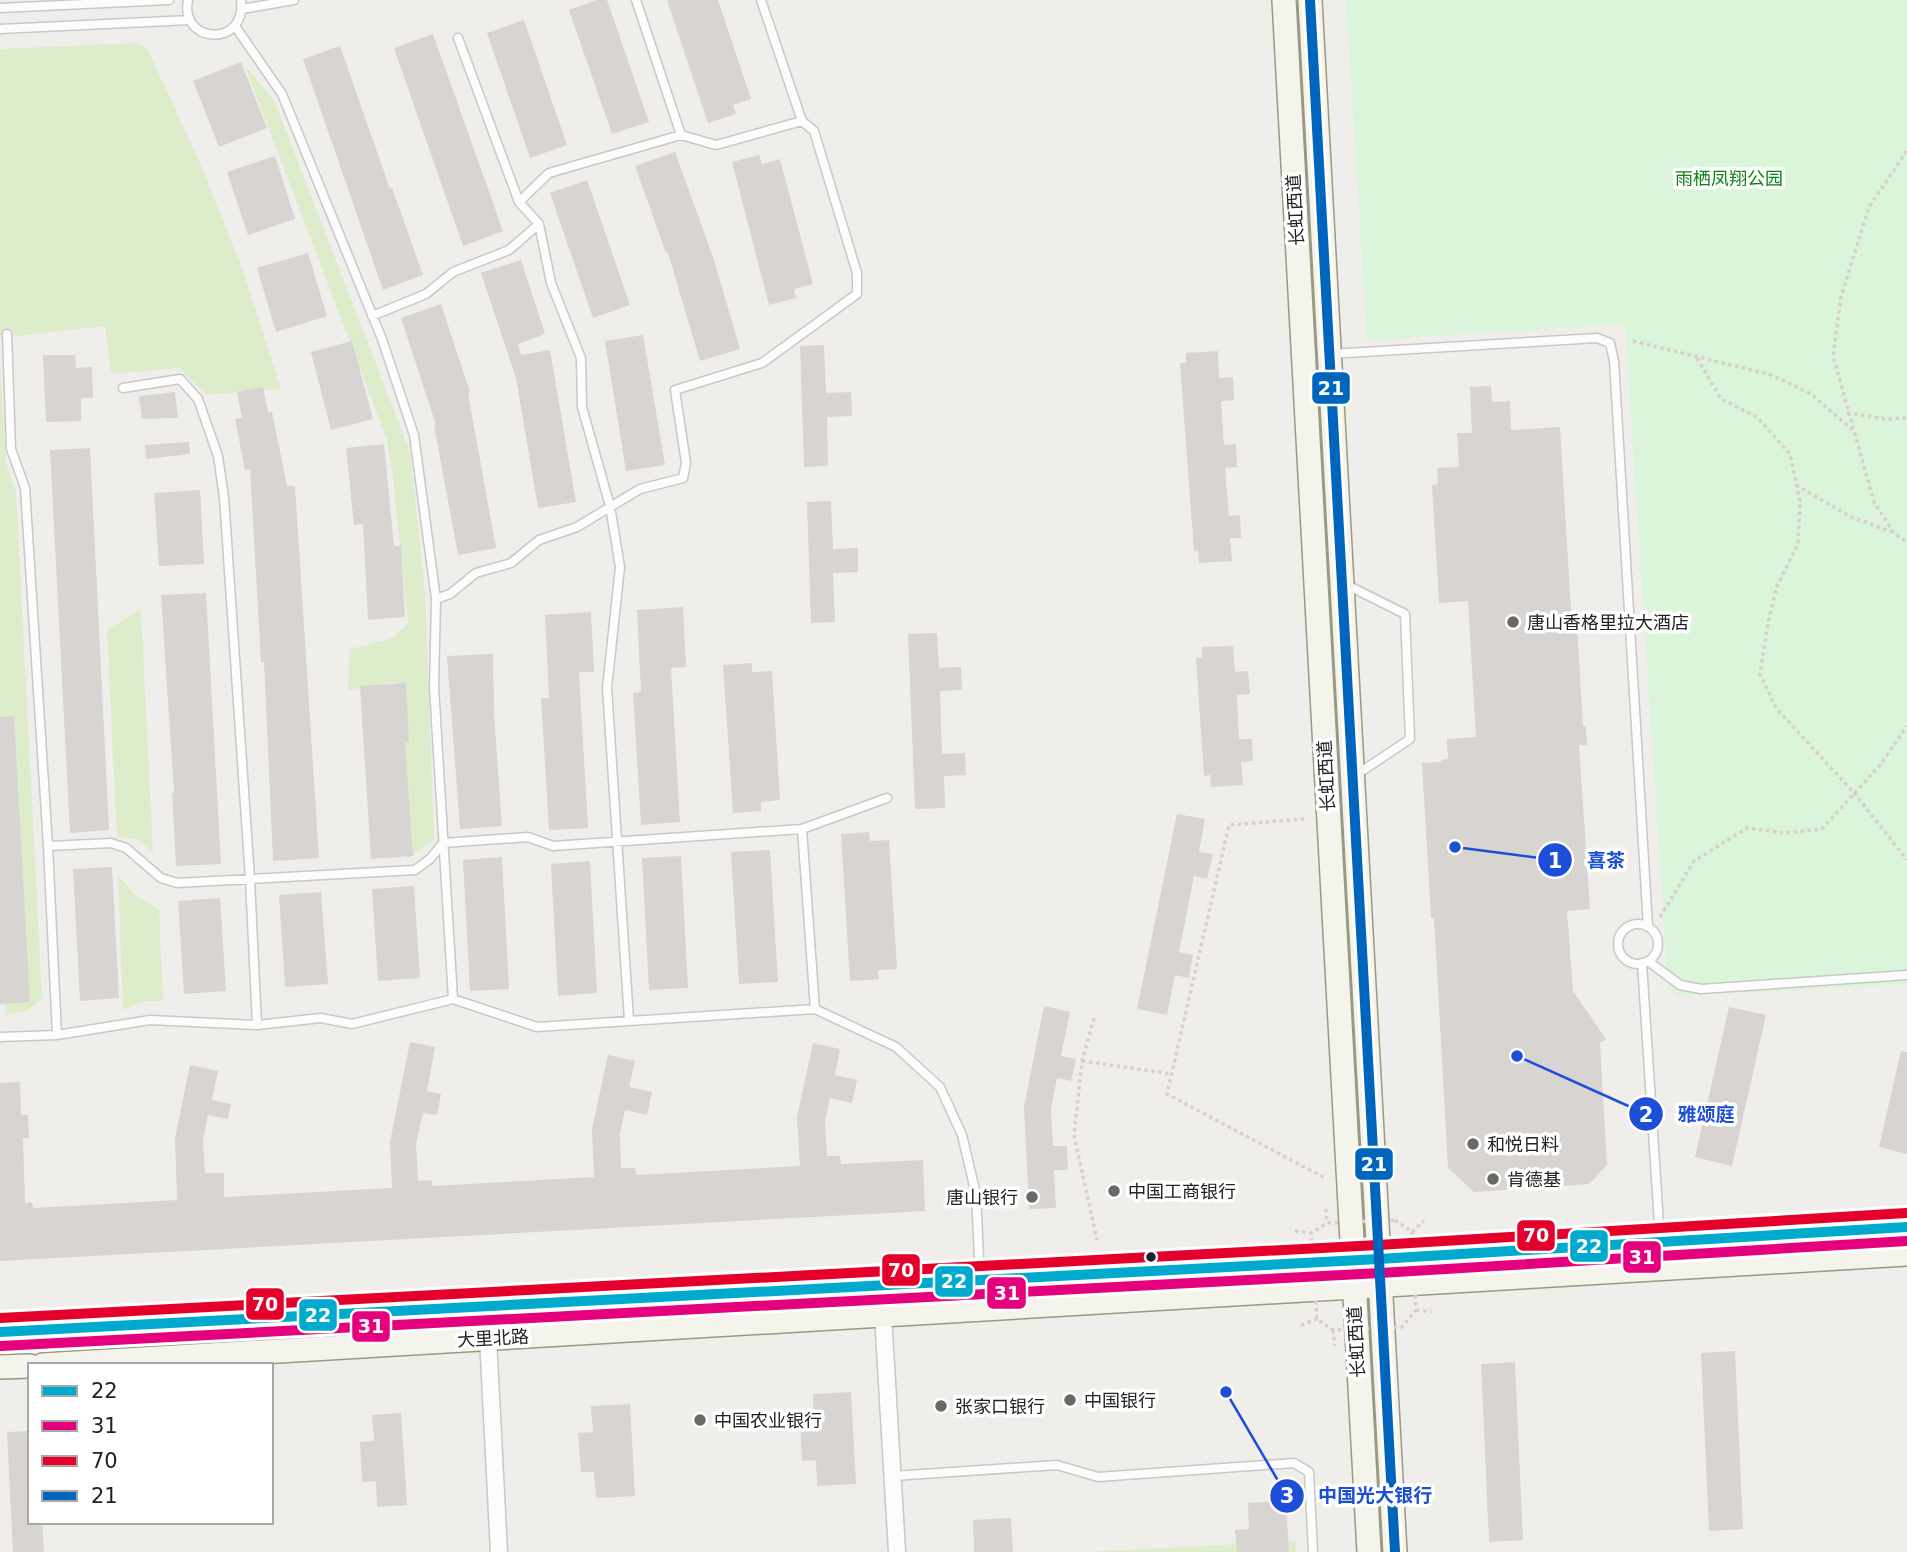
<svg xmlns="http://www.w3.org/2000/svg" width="1907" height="1552" viewBox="0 0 1907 1552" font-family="'DejaVu Sans','Noto Sans SC',sans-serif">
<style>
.grass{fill:#ddeccb}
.park{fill:#daf5da}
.building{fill:#d7d4d2}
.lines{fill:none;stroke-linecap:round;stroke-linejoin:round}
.lane-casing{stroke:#c9c8c7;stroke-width:11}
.street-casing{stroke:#c9c8c7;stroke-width:19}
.secondary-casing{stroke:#999a82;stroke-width:26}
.path{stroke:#dccecd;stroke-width:3.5;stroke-dasharray:3.5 3.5;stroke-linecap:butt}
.lane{stroke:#fdfcfc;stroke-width:8}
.street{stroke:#fdfcfc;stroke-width:16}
.secondary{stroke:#f4f4ed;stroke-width:23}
.bus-1-casing{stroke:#fff;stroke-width:16}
.bus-2-casing{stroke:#fff;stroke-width:16}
.bus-3-casing{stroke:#fff;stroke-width:16}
.bus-4-casing{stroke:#fff;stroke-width:16}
.bus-1{stroke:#00a9ce;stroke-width:10}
.bus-2{stroke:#e5007d;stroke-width:10}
.bus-3{stroke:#e4002b;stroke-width:10}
.bus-4{stroke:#0065bd;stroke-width:10}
.poi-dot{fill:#6a6968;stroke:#fff;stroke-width:2.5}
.bus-dot{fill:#222;stroke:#fff;stroke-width:2.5}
.labels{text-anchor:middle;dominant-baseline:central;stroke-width:7;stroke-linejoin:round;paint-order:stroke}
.park-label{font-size:18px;fill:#0c8416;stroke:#fff}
.street-label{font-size:18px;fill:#222;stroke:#fff}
.poi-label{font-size:18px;fill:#222;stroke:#fff;text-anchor:start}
.leader{fill:none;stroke:#1d4ed8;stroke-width:2.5}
.callout-dot{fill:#1d4ed8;stroke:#fff;stroke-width:2.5}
.mark-label{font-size:21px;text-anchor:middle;font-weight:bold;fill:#fff}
.callout-label{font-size:19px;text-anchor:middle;font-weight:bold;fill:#1d4ed8;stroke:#fff;stroke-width:7;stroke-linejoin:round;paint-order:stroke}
.line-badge{stroke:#fff;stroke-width:2.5}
.badge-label{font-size:19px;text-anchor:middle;font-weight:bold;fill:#fff}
</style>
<rect width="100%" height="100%" fill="#f0eeeb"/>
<path class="grass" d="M135,43l12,5 53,115 43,108 38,118 -74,6 -28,-27 -68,6 -6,-48 -105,12v-289z
M245,66l29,34 136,352 15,139 9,249 -27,20 -10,-178 -49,8 2,-41 43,-11 15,-15 -15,-147 -7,-39z
M0,362l6,101 10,29 26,506 -15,12 -21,5 -6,-107z
M141,609l12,244 -16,-14 -20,-2 -10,-207z
M118,875l19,22 22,12 4,92h-19l-21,9z
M1296,1541v11h-211z"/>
<path class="park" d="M1346,0h561v984l-229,12 -10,-8 -43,-664 -258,16z"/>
<path class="building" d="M597,0h10l42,122 -37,12 -43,-124z
M667,0h51l33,99 -18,6 3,9 -28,9z
M524,20l43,125 -37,13 -43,-125z
M433,34l70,197 -40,15 -69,-198z
M340,46l50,143 2,-1 31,87 -40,15 -80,-231z
M241,62l26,66 -48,19 -26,-66z
M675,152l39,108 26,89 -40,12 -32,-108h-2l-31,-87z
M759,155l3,9 18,-5 33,125 -19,5 2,9 -27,7 -37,-143z
M275,156l20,63 -47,16 -21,-63z
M587,180l43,125 -37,13 -43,-125z
M308,253l19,63 -51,16 -19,-64z
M521,260l24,74 -27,10 3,11 29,-5 26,152 -38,6 -22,-130 -35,-105z
M441,304l29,88 -2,1 28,155 -38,7 -24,-130h2l-35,-107z
M643,335l22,130 -39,6 -21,-130z
M352,341l21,78 -42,11 -20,-78z
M824,345l2,48 25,-1 1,24 -25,1 1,49 -24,1 -4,-121z
M1218,351l1,27 14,-1 1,23 -13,1 3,44 12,-1 1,23 -12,1 4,48 11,-1 1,23h-11l2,23 -33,2 -1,-13 -4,1 -14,-188h6v-10z
M43,355h32l1,13 16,-1 1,31h-12v23l-35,1z
M1491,386l1,16 18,-1 1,29 49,-3 12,200 5,-1 6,100h3l1,19h-8l11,164 -23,2 6,80 33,48 -6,4 7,122 -18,19 -115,8 -26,-24 -14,-250h-3l-9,-155 19,-1v-2l7,-1 -1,-20 29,-2 -8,-136 -29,2 -7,-118 6,-1 -1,-16 22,-1 -2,-34h15l-2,-46z
M263,387l5,25h4l15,74h8l24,372 -46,3 -9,-199h-3l-11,-193 -5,1 -10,-51 7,-1 -5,-26z
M175,392l3,26 -36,1 -3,-23z
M189,442l1,12 -44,5 -1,-14z
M384,444l10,102 7,-1 4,72 -37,3 -5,-96 -9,1 -8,-77z
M90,448l19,382 -39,3 -20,-383z
M200,490l4,74 -45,2 -5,-73z
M831,501l2,48 25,-1v24l-25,1 2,49 -24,1 -4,-121z
M206,593l15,271 -45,2 -4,-73h2l-13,-198z
M683,607l3,60 -15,1 9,154 -39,3 -8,-132 8,-1 -4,-82z
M591,612l3,60h-15l9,156 -39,2 -8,-132h8l-4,-83z
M937,633l2,35 22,-1 1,23 -22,1 2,63 23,-1 1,22 -22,1 1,32 -30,1 -7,-175z
M1233,646l2,26 13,-1 2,23 -13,1 2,44h13l1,22 -12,1 2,23 -32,2 -1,-12 -6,1 -8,-118h6v-11z
M493,654l1,59 8,113 -42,3 -13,-173z
M752,663v9l20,-1 8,129 -19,2v9l-28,2 -10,-148z
M406,683l3,60h-4l8,113 -42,3 -11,-173z
M14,716l16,286 -30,2v-287z
M1177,814l28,5 -6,33 14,2 -6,25 -13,-3 -15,76 14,3 -4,23 -14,-3 -8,40 -30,-6z
M869,832l1,9 19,-1 8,129 -19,1 1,9 -29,2 -9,-147z
M770,850l8,132 -39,2 -8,-132z
M681,856l7,132 -39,2 -7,-132z
M502,857l7,132 -39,2 -7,-131z
M590,861l7,132 -39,3 -7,-132z
M112,867l7,131 -39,3 -7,-132z
M414,886l6,92 -42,3 -6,-92z
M321,892l7,92 -43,3 -6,-92z
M220,898l6,93 -42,3 -6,-93z
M1044,1006l26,6 -9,44 15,3 -5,22 -14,-3 -6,31 2,37h14l1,24h-14l2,38 -27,1 -5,-102z
M1729,1007l37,8 -34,151 -37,-9z
M410,1042l25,5 -8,44 14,3 -4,21 -14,-2 -7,31 2,37 14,-1v6l162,-9 -2,-48 16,-74 27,6 -6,26 23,5 -5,23 -22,-5 -5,23 1,35h14l1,7 164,-9 -3,-49 16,-74 27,6 -5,26 22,5 -5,23 -22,-5 -5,23 2,35h13l1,8 82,-4 2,51 -925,50v-178l20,-1 1,33h7l1,23h-6l2,65 7,-1 1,6 144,-8 -2,-62 15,-73 28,6 -6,29 19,4 -3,15 -20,-4 -5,25 2,33h19v24l168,-9 -2,-46z
M1901,1051l6,1v102l-28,-7z
M1735,1351l8,178 -34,2 -8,-178z
M1515,1362l8,178 -34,2 -8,-178z
M851,1392l5,92 -39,2 -1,-26 -14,1 -2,-40 14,-1 -1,-26z
M630,1404l5,92 -39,2 -2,-26h-13l-3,-39 15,-1 -2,-26z
M401,1413l6,92 -30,2 -1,-26 -14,1 -2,-40 14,-1 -2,-26z
M30,1431v91h12l2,30h-31l-6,-120z
M1286,1501l3,51h-52l-2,-22 14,-1 -1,-26z
M1011,1518l2,34h-39l-1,-32z"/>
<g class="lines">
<defs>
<path id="lane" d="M188,0c-9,44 59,48 53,0
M636,0l45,135
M0,8l169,-8
M242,9l52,-9
M235,26l47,68 100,245 32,96 22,164 -2,88 19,312
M0,29l190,-9
M458,38l61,164 20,22 12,59 30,75 1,49 28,99 10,61 -13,121 22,332
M519,202l30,-29 132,-38 35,10 86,-24
M372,316l54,-22 27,-22 56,-22 30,-26
M7,334l4,115 14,39 23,358 9,189
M1330,354l267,-16 13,5 4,18 34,566
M123,388l57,-9 18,20 20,57 6,41 26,382 7,146
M1345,584l60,30 5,125 -57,38
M436,599l14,-5 26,-21 35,-10 28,-23 38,-13 63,-38 43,-11 3,-15 -11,-73 87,-27 95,-69v-21l-43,-142 -12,-10 -41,-121
M802,829l13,180
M48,846l63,-3 15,5 35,30 16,5 238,-13 15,-11 13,-16 85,-6 25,9 249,-17 85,-31
M1618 944a20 20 0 1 1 40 0a20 20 0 1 1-40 0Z
M1648,961l32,24 21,4 206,-14
M1642,963l18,277
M0,1037l57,-2 93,-15 107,5 64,-7 31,6 101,-25 84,28 278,-18 81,38 44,40 22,48 14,59 4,85
M893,1476l164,-11 41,12 196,-14 15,9 4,80"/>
<path id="street" d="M883,1315l14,237
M488,1338l11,214"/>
<path id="secondary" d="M1284,0l85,1552
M1310,0c25,518 57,1035 85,1552
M0,1332l1379,-73 528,-32
M43,1365l1864,-111
M0,1367l30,-1"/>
</defs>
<use href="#lane" class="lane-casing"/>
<use href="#street" class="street-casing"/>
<use href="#secondary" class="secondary-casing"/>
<path class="path" d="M1907,151l-38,56 -28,90 -8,59 41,146 20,31 13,9
M1633,341l139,34 39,19 43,37
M1697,358l24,41 36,18 33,37 10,47 -2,43 -21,42 -9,37 -8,51 16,34 78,85 53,67
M1847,413l39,6 21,-1
M1796,485l53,31 43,16
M1304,819l-75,6 -62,269 158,84
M1660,917l34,-56 53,-33 37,5 38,-4 59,-65 26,-38
M1094,1018l-12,43 -8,74 23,105
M1082,1061l89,13
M1326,1209l1,14
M1395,1220l17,12 4,78 -14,17 -69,3 -16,-11 -6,-86 16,-10z
M1295,1231l16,2
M1412,1232l12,-11
M1416,1310l15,2
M1301,1325l16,-6
M1333,1330l2,16"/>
<use href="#lane" class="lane"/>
<use href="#street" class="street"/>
<use href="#secondary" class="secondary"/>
<defs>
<path id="bus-1" d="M0,1332l1379,-73 528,-32"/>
<path id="bus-2" d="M1,1346l1379,-73 527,-32"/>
<path id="bus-3" d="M0,1318l1378,-73 528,-32"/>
<path id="bus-4" d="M1310,0l85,1552"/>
</defs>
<use href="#bus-1" class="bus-1-casing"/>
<use href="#bus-2" class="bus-2-casing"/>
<use href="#bus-3" class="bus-3-casing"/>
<use href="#bus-4" class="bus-4-casing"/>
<use href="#bus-1" class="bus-1"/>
<use href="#bus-2" class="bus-2"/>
<use href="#bus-3" class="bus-3"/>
<use href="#bus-4" class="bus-4"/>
</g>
<g class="poi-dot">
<circle cx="1513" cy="622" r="7"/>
<circle cx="1473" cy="1144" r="7"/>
<circle cx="1493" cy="1179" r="7"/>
<circle cx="1114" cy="1191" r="7"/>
<circle cx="1032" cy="1197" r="7"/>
<circle cx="1070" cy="1400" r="7"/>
<circle cx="941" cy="1406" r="7"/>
<circle cx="700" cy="1420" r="7"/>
</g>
<circle class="bus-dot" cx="1151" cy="1257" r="6"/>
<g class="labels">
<g class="park-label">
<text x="1729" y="178">雨栖凤翔公园</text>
</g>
<g class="street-label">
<text transform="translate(1295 210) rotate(-93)">长虹西道</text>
<text transform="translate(1326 776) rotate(-93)">长虹西道</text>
<text transform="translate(493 1338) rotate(-3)">大里北路</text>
<text transform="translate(1356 1342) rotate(-93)">长虹西道</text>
</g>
<g class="poi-label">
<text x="1527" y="622">唐山香格里拉大酒店</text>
<text x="1487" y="1144">和悦日料</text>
<text x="1507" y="1179">肯德基</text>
<text x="1128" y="1191">中国工商银行</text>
<text x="1018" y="1197" text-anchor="end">唐山银行</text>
<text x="1084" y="1400">中国银行</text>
<text x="955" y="1406">张家口银行</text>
<text x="714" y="1420">中国农业银行</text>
</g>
</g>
<path class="leader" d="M1455 847L1555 860M1517 1056L1646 1114M1226 1392L1287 1496"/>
<g class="callout-dot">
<circle cx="1455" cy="847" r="7"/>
<circle cx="1517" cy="1056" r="7"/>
<circle cx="1226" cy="1392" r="7"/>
<circle cx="1555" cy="860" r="18"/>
<circle cx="1646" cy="1114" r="18"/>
<circle cx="1287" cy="1496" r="18"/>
</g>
<g class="mark-label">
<text x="1555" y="868">1</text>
<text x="1646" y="1122">2</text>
<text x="1287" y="1503">3</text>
</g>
<g class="callout-label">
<text x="1606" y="867">喜茶</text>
<text x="1706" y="1121">雅颂庭</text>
<text x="1375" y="1502">中国光大银行</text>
</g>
<g class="line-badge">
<rect x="1311" y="371" width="40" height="34" rx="7" fill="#0065bd"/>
<rect x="1354" y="1147" width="40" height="34" rx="7" fill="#0065bd"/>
<rect x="1516" y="1219" width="40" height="33" rx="7" fill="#e4002b"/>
<rect x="1569" y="1229" width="40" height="34" rx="7" fill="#00a9ce"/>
<rect x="1622" y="1240" width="40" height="34" rx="7" fill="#e5007d"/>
<rect x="881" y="1253" width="40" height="34" rx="7" fill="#e4002b"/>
<rect x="934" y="1265" width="40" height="33" rx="7" fill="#00a9ce"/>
<rect x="986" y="1276" width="41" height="34" rx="7" fill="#e5007d"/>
<rect x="245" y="1287" width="40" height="34" rx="7" fill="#e4002b"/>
<rect x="298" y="1298" width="40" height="34" rx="7" fill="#00a9ce"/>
<rect x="351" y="1310" width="40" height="33" rx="7" fill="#e5007d"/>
</g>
<g class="badge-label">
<text x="1331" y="395">21</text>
<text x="1374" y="1171">21</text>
<text x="1536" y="1242">70</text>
<text x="1589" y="1253">22</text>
<text x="1642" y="1264">31</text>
<text x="901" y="1277">70</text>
<text x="954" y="1288">22</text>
<text x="1007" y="1300">31</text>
<text x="265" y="1311">70</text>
<text x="318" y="1322">22</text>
<text x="371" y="1333">31</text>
</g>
<rect x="28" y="1363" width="245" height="161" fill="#ffffff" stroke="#a7a7a7" stroke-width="2"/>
<rect x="42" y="1386" width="35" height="10" fill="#00a9ce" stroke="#a7a7a7" stroke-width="2"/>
<text x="91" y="1398" font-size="21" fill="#222222">22</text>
<rect x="42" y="1421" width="35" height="10" fill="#e5007d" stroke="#a7a7a7" stroke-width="2"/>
<text x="91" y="1433" font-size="21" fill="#222222">31</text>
<rect x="42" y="1456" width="35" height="10" fill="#e4002b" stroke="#a7a7a7" stroke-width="2"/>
<text x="91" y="1468" font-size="21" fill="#222222">70</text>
<rect x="42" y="1491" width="35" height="10" fill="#0065bd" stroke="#a7a7a7" stroke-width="2"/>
<text x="91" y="1503" font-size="21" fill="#222222">21</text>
</svg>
